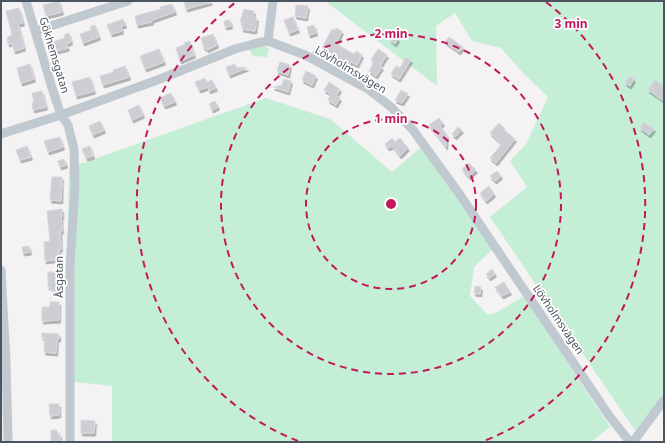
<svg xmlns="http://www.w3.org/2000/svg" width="665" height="443" viewBox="0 0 665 443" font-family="'Noto Sans',sans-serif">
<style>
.green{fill:#c5eed6}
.building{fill:#cdced4;stroke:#d7d8dd;filter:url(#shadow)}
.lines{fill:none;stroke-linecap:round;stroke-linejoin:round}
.minor{stroke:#c1c9d0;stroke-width:9}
.ring{fill:none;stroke:#c2185b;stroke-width:2;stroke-dasharray:7 5}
.labels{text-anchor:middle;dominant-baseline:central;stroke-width:3.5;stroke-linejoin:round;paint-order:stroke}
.street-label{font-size:11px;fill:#4b555f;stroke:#fff}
.centre{fill:#c2185b;stroke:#fff;stroke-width:2}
.ring-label{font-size:12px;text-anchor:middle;font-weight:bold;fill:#c2185b;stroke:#fff;stroke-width:3.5;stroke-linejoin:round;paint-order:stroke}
</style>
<defs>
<filter id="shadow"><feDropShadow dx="1.5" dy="3" stdDeviation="0" flood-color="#0004"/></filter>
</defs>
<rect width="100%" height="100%" fill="#f4f2f2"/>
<path class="green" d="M325,1h339v397l-26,37 -148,-218 37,-30 -17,-26 16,-17 22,-47 -24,-23 -23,-26 -29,-7 -17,-28 -19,13 1,60z
M266,46l3,3 -2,8 -14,-1 -4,-7z
M266,98l64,21 62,53 35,-30 70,103 -23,22 -4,29 18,19 11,-4 25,-15 86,131 -19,15h-479v-56l-44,-5 -1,-108 2,-105z"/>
<path class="building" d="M59,1l3,11 -16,4 -3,-11z
M188,1h23v1l-25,7 -2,-7z
M172,4l3,8 -23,8v2l-15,3 -2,-9 26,-7 -1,-2z
M296,5l12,1 -2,12 -11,-2z
M19,8l4,15 -5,1 6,24 -10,3 -2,-8 -4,1 -1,-6 5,-4 -6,-23z
M244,9l10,2 -1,6 4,1 -2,13 -13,-2 1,-7h-3z
M293,17l5,13 -9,3 -5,-13z
M123,19l2,6 -4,1 1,5 -11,3 -4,-9z
M230,20l1,6 -6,1 -1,-6z
M95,25l4,12 -16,6 -3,-9 11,-4 -1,-3z
M314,25l2,8 -7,2 -2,-8z
M336,28l6,3 -6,13 18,10 2,-3 6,4 -5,10 -6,-3 -1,2 -28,-16 10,-19 3,1z
M69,33l2,9 -5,2 2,4 -12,3 -3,-9 12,-4 -1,-3z
M213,34l4,11 -10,5 -1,-2h-2l-3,-10z
M394,36l4,3 -3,5 -5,-4z
M449,37l14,10 -4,5 -14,-10z
M190,41l4,14 -14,6 -4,-13 8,-3v-2z
M159,49l5,13 -19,7 -5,-13z
M378,49l9,6 -7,11 2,1 -6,9 -7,-5 5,-9 -3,-2z
M406,57l5,3 -12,19 -8,-5 5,-8 4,2z
M280,62l10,3 -2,10 -11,-4z
M30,64l4,15 -13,4 -4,-15z
M235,64v3l12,1 -18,7 -3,-8z
M125,66l4,11 -26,8 -3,-9 14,-4 -1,-2z
M306,71l10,5 -4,9 -10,-5z
M629,76l5,3 -4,7 -5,-3z
M90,77l4,14 -18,5 -4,-14z
M205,78l2,4 5,-2 4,8 -7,3 -1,-4 -9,3 -4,-8z
M284,79l7,2 -3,11 -15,-5 9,-2z
M655,80l9,6v15l-16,-11z
M329,82l11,7 -4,7 4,2 -4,7 -8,-5 3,-6 -7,-4z
M401,90l7,4 -6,9 -7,-3z
M42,91l4,16 -13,3 -1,-7h2l-2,-10z
M171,93l4,9 -11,4 -4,-8z
M215,101l3,6 -6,3 -3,-6z
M139,105l4,10 -11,5 -4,-10z
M439,118l4,5 -3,3 7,9 -1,12 -17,-22z
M100,121l4,9 -11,5 -4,-9z
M644,122l10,7 -5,6 -9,-7z
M499,123l6,6 -1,1 11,9 -19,24 -6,-5 12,-14 -12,-11z
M458,127l4,3 -7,7 -3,-3z
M60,137l3,10 -15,5 -4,-11z
M392,138l3,4 5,-4 8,10 -8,8 -8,-10 -4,2 -3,-4z
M27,146l4,11 -11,3 -4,-10z
M90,146l3,10 -7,2 -4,-9z
M64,159l2,6 -6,2 -2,-6z
M469,163l7,7 -7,7 -7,-8z
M497,171l4,5 -6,5 -5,-5z
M52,177h10l-1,24 -11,-1z
M489,186l5,8 -8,7 -6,-8z
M62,209v8h-1l1,14h-2l1,18h-2v10l-14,2 -1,-19 6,-1 -3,-30z
M29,246l1,6 -7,1 -1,-6z
M492,269l3,5 -6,4 -3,-4z
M48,272h10v14h1v5h-8v-4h-3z
M504,282l6,10 -8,4 -7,-9z
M475,286l6,1 -1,7 -6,-1z
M50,302h9v18l-17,1v-14h8z
M42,333l17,1v5h-2l-1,14 -12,-1 1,-14h1h-4z
M49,404h10v11l-9,1z
M81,420l14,1 -1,12h-13z
M51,430h6v4h3v8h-9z"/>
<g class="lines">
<path class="minor" d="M26,1l27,90 8,24 7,10 6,24 1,37 -5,80v176
M35,31l93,-30
M268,41l5,-40
M1,134l60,-19 99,-36 75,-30 22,-6 11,-2 37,14 63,34 23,18 22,23 45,62 152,225 20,25
M1,270l5,92 2,80
M633,442l31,-42"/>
</g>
<g class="ring">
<circle cx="391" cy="204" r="85"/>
<circle cx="391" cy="204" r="170"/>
<path d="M298 441A255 255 0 0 1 236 2M546 2A255 255 0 0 1 484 441"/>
</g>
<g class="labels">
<g class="street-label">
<text transform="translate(55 55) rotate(73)">Gökhemsgatan</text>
<text transform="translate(351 69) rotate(31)">Lövholmsvägen</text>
<text transform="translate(58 277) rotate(-90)">Åsgatan</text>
<text transform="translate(559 319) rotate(56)">Lövholmsvägen</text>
</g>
</g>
<circle cx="391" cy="204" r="6" class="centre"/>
<g class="ring-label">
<text x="571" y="28">3 min</text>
<text x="391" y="38">2 min</text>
<text x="391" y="123">1 min</text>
</g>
<rect width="665" height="443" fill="none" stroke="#4b555f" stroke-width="4"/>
</svg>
